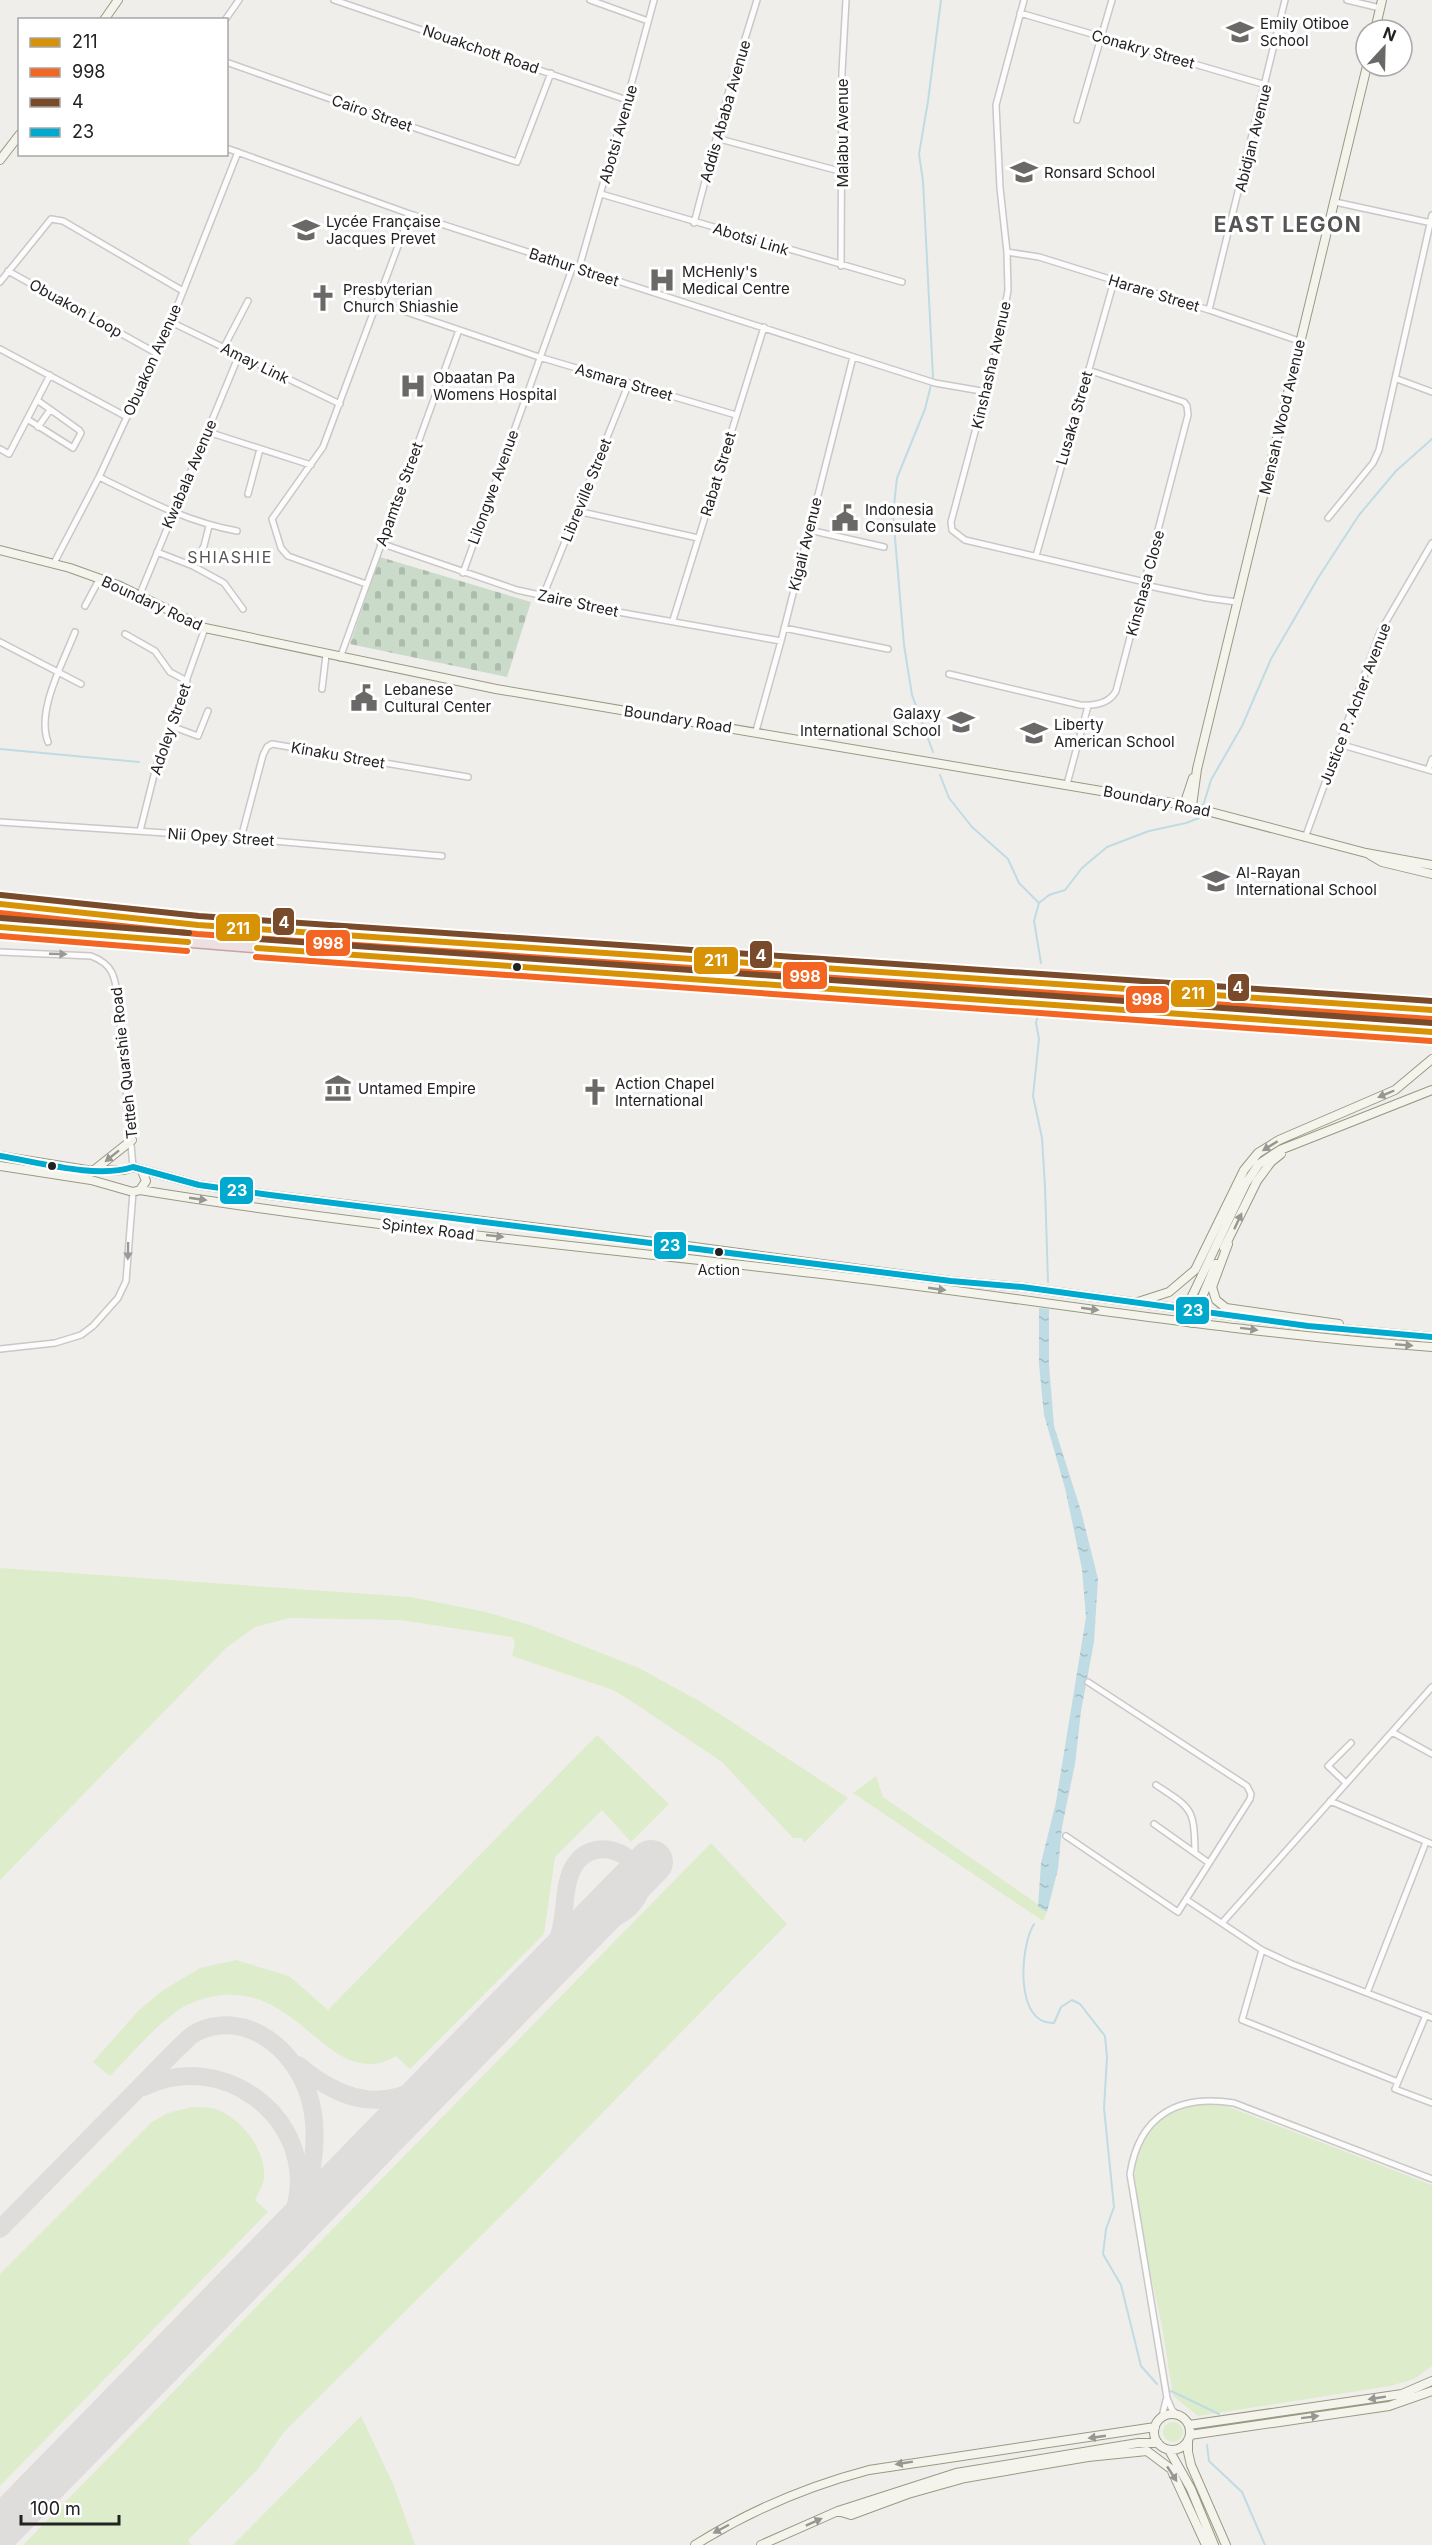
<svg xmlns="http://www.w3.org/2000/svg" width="1432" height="2545" viewBox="0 0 1432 2545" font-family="Inter,sans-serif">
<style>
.grass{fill:#ddeccb}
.cemetery{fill:url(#cemetery-stones)}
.water{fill:url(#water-ripples)}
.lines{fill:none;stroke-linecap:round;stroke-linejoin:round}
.stream{stroke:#bfdbe3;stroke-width:2}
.taxiway{stroke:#dedddc;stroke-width:18}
.runway{stroke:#dedddc;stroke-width:44}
.street-casing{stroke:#c9c8c7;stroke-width:8}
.secondary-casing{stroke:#999a82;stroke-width:10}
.highway-casing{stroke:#c5a2ac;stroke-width:12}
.street{stroke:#fdfcfc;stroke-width:5}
.secondary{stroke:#f4f4ed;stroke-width:8}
.highway{stroke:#ece0e2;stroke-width:9}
.bus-1-casing{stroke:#fff;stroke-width:10}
.bus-2-casing{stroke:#fff;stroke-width:10}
.bus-3-casing{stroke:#fff;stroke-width:10}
.bus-4-casing{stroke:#fff;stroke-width:10}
.bus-1{stroke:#d79205;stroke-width:6}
.bus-2{stroke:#f26522;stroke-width:6}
.bus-3{stroke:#7a4b2a;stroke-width:6}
.bus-4{stroke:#00a9ce;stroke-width:6}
.oneway{fill:#9a9a9a}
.oneway2{fill:#969692}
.bus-dot{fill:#222;stroke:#fff;stroke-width:2}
.labels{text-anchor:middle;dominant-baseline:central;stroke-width:6;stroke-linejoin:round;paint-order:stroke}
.bus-label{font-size:14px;fill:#222;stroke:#fff}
.poi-label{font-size:15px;fill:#222;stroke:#fff;text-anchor:start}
.street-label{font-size:15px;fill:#222;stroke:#fff}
.neighbourhood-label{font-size:16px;letter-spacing:1.5px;fill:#555;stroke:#fff}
.district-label{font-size:21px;font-weight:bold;letter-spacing:1.5px;fill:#555;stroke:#fff}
.line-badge{stroke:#fff;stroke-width:2}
.badge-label{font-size:16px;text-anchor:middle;font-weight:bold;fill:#fff}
</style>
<defs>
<pattern id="cemetery-stones" width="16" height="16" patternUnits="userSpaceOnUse" patternTransform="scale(1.5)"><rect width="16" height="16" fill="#cadbca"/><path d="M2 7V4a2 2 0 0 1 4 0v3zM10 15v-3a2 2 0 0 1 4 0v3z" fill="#adbcad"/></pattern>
<pattern id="water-ripples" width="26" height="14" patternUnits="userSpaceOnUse" patternTransform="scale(1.5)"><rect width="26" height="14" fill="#bfdbe3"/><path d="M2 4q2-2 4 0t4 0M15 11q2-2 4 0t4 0" fill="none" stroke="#a4bcc2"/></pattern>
</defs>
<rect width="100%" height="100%" fill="#f0eeeb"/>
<path class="grass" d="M0,1568l411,29 75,15 44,13 109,43 64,35 145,95 -44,45 -2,-5h-9l-71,-76 -94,-63 -15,-9 -101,-34 3,-14 -3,-5 -112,-17 -110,-2 -35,9 -29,21 -226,232z
M597,1735l72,69 -38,38 -29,-32 -47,47 -11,77 -134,135 -14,-13c-8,4 -15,8 -25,8 -51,1 -78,-75 -149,-69 -14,2 -27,5 -39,12 -26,16 -51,47 -73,69l-17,-14 45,-51 24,-20 38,-23 36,-8 53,16 39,34z
M876,1776l7,21 156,108 -1,2 9,5 -4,9 -190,-128z
M711,1843l76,81 -256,262 -247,246 -27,38 -69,70 3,5h-168z
M1216,2102l216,83v181l-18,13 -24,7 -192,30 -25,-20 -11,-70 -20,-92 -8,-50 1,-21 10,-28 25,-23 20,-8z
M192,2107c6,0 13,0 19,1 28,6 56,42 53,71 -1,7 -6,14 -9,21l13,12 -268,274v-212l152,-152 16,-9z
M361,2416l33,70 21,59h-182z
M1163 2432a10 10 0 1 1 20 0a10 10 0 1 1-20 0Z"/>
<path class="cemetery" d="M380,557l151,45 -24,75 -157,-33z"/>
<path class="water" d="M1039,1308l10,1v55l5,62 27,85 17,68 -4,63 -13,69 -6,53 -13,63 -4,42 -11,43 -9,-5 3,-44 15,-61 30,-185 -4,-48 -17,-81 -21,-73 -5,-51z"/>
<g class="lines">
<path class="stream" d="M0,749l139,13
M933,752l-21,-57 -8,-50 -11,-131 4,-36 28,-69 8,-32 -10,-196 -4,-27 9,-53 13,-101
M940,775l9,23 23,29 36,32 11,24 20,20 -5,18 7,42
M1203,806l8,-26 31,-54 29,-67 47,-81 41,-63 37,-44 36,-32
M1039,903l10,-8 16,-5 17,-22 25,-21 42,-16 37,-8 13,-5
M1039,1010l-3,13 3,16 -6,57 9,42 3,49 3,95
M1034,1924c-14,22 -20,101 20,99l7,-16 11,-7 8,4 25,32 2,21 -3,51 10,99 -8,22 -3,25 18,31 20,81 16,18
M1171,2391l48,23
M1207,2445l2,16 33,31 23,53"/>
<path class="taxiway" d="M538,1978c8,-15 18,-29 22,-45 6,-21 3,-49 14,-67 24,-40 90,-1 59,38 -12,15 -36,19 -51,29
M298,2065c51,43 94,47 148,7
M144,2087c76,-38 169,28 153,113 -4,20 -15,36 -26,53
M0,2229l178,-181c6,-5 13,-14 21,-17 47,-20 92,16 108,59 15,40 7,107 -21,140"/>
<path class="runway" d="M0,2529l651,-667"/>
<defs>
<path id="street" d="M334,0l293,100
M590,0l58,21
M1024,0l-28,105 4,83 7,64 1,38 -9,52 -48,180 1,8 13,10 180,42
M1347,0l33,8
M1020,13l246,72
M225,20l14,-20
M226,62l144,51 147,49 34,-89
M1077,120l35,-120
M716,138l127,34
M226,148l184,66 453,146 72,23 52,9
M601,194l301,88
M1335,202l97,21
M694,223l34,-129 29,-94
M1007,252l32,5 170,53 90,31
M841,266l1,-194 4,-72
M579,268l48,-168 27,-100
M8,271l148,82
M0,282l51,-63 12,2 120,70
M377,302l162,55 197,58
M1209,310l76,-310
M171,322l169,82
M224,347l24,-46
M0,349l127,68
M1397,379l35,13
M27,419l46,29 8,-15 -2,-3 -42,-30
M38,427l12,-17
M208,432l103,33
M0,449l9,5 41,-79
M99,477c45,22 88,45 138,54
M248,494l12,-45
M577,511l121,27
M1328,518l45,-55 6,-13 53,-235
M809,530l75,17
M380,543l137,47 101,22 163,29
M157,552l36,14 31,17 19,26
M1036,556l78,-275
M54,563l45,-86 72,-155 67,-170
M193,566l11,-20 5,-20
M463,573l110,-307
M366,584l-78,-28 -7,-8 -9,-29 51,-72 87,-233
M1144,585l63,13 30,4
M140,594l99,-239
M543,596l86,-213
M85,606l15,-28
M673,620l91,-293
M784,628l104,21
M125,634l30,17 15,21 17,9
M0,642l81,42
M340,658l119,-328
M949,674l131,31c14,1 29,-1 36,-14l72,-276 -1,-9 -3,-4 -96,-32
M322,689l4,-34
M171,726l27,10 10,-25
M756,731l25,-90 72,-284
M48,742c-12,-31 15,-79 27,-110
M1339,744l93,27
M1428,770l4,-11
M1067,784l21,-78
M0,822l241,16 201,18
M140,831l17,-68 48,-135
M241,838l22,-83 4,-8 5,-3 196,33
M1305,838l75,-206 52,-89
M0,952l91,4c22,8 24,21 27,42l15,169
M0,1349l55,-6 26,-8 12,-9 25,-28 8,-17 7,-89
M1392,1732l40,22
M1346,1783l-18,-17 23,-23
M1156,1785c36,24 38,22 39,67
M1330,1801l102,43
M1154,1824l55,39
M1066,1836l112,76 72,-113 1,-5 -4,-8 -159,-104
M1187,1900l75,50 30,14 140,54
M1222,1923l210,-236
M1262,1950l-20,70 156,62
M1367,1993l59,-151
M1426,2015l-31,74 37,14
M1178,2415l-6,-5 -5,-12 -37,-224c9,-58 47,-80 104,-71l198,76
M1162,2417l4,-17"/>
<path id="secondary" d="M104,20l14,-20
M1375,30l7,-30
M0,160l20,-26
M0,550l70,18 50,18 85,42 291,61 688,116 182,48 66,12
M1184,805l9,-27
M1192,806l5,-37 170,-703
M1370,855l12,7 50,12
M0,1156l93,15 31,-1 9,-3 66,18 71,10 417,51 264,35 71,6 286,39 124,11
M0,1166l91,14 42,12 7,-2c237,39 476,59 714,88 193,23 384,56 578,69
M93,1171l39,-31
M140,1190l6,-9 -4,-10
M1228,1244l-16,43 4,13 10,8 113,16
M1224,1248l33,-67 14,-19 10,-8
M1138,1302l31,-10 26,-22 49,-100 14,-17 21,-13 116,-50 37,-31
M1184,1313l62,-130 13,-19 21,-14 152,-60
M1191,1323l25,-59
M1154 2432a18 18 0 1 1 36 0a18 18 0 1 1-36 0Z
M1189,2425l213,-31 30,-13
M1190,2435l199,-29 43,-15
M1188,2440v12l3,13 35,80
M1169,2450l22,39 23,56
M838,2511l13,4 57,-21 57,-16 123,-21 59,-6 24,18 35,76
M695,2545c54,-34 113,-59 174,-75l286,-43
M761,2545l77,-34 118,-38 182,-30h20"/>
<path id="highway" d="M0,904l198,21 1234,85
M0,927l382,31 1050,74"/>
</defs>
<use href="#street" class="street-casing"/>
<use href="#secondary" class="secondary-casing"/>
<use href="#highway" class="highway-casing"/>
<use href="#street" class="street"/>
<use href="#secondary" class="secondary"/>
<use href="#highway" class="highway"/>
<defs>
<path id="bus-1" d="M0,904l198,21 1234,85
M0,927l188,15
M257,948l1175,84"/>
<path id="bus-2" d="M0,913l197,21 1234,85
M0,936l187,15
M256,957l1175,84"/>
<path id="bus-3" d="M1,895l198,21 1233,85
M1,918l188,15
M258,939l1174,84"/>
<path id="bus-4" d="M0,1156c38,6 96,23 133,11l66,18 71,10 681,86 71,6 286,39 124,11"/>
</defs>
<use href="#bus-1" class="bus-1-casing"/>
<use href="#bus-2" class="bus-2-casing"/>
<use href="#bus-3" class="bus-3-casing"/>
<use href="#bus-4" class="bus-4-casing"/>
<use href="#bus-1" class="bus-1"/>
<use href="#bus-2" class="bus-2"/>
<use href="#bus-3" class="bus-3"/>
<use href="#bus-4" class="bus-4"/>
</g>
<defs><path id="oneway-solid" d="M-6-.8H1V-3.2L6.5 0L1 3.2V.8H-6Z" transform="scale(1.5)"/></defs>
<g class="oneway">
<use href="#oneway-solid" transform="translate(58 954) rotate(2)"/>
<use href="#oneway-solid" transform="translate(128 1251) rotate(91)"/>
</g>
<g class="oneway2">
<use href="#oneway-solid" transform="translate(1386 1094) rotate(157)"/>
<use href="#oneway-solid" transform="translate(1270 1146) rotate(148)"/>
<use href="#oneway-solid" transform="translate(112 1156) rotate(141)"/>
<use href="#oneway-solid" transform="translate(198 1199) rotate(8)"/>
<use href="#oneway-solid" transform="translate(1238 1221) rotate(-65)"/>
<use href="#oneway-solid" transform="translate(495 1236) rotate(6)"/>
<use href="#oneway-solid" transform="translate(937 1289) rotate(8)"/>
<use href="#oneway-solid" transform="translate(1090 1309) rotate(8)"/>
<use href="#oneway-solid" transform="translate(1249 1329) rotate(7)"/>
<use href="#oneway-solid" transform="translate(1404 1345) rotate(5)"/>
<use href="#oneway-solid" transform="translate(1377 2398) rotate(171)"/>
<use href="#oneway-solid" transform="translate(1310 2417) rotate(-7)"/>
<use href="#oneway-solid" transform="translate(1097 2437) rotate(172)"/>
<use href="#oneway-solid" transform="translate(904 2463) rotate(171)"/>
<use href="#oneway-solid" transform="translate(1172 2474) rotate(57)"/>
<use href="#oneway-solid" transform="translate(814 2522) rotate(-24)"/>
<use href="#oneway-solid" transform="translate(721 2529) rotate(152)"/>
</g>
<defs>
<symbol id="school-bare" viewBox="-9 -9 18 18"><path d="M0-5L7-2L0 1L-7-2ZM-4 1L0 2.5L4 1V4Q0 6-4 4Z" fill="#6a6968" stroke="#fff" stroke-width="2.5" paint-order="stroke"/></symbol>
<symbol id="hospital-bare" viewBox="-9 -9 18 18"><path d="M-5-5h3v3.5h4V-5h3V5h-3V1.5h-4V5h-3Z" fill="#6a6968" stroke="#fff" stroke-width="2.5" paint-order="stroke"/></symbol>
<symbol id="church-bare" viewBox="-9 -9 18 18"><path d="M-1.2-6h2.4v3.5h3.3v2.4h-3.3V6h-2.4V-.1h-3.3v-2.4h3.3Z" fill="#6a6968" stroke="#fff" stroke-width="2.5" paint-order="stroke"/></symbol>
<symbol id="civic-bare" viewBox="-9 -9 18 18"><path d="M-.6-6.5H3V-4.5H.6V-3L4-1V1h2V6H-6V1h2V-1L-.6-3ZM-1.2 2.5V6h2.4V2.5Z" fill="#6a6968" stroke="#fff" stroke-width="2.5" paint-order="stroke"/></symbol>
<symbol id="museum-bare" viewBox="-9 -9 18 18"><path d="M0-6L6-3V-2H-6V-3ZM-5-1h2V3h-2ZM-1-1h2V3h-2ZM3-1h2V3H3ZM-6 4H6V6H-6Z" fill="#6a6968" stroke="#fff" stroke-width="2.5" paint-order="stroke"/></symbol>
</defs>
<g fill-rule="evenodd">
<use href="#school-bare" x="1221" y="13" width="38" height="38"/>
<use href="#school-bare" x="1005" y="153" width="38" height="38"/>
<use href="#school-bare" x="287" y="211" width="38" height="38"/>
<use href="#hospital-bare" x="643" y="261" width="38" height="38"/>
<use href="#church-bare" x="304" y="279" width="38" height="38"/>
<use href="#hospital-bare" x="394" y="367" width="38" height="38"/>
<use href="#civic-bare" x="826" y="499" width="38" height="38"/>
<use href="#civic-bare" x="345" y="679" width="38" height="38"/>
<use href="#school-bare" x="942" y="703" width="38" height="38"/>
<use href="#school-bare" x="1015" y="714" width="38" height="38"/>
<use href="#school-bare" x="1197" y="862" width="38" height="38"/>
<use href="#museum-bare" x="319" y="1069" width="38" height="38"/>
<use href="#church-bare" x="576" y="1073" width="38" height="38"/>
</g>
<g class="bus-dot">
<circle cx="517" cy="967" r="5"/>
<circle cx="52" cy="1166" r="5"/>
<circle cx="719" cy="1252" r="5"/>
</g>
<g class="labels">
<g class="bus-label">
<text x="719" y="1269">Action</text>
</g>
<g class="poi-label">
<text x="1260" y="23">Emily Otiboe<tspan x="1260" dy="17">School</tspan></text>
<text x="1044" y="172">Ronsard School</text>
<text x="326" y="221">Lycée Française<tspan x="326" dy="17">Jacques Prevet</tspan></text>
<text x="682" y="271">McHenly's<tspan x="682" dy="17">Medical Centre</tspan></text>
<text x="343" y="289">Presbyterian<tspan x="343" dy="17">Church Shiashie</tspan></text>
<text x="433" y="377">Obaatan Pa<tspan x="433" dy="17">Womens Hospital</tspan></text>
<text x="865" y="509">Indonesia<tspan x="865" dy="17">Consulate</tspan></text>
<text x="384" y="689">Lebanese<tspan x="384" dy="17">Cultural Center</tspan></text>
<text x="941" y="713" text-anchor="end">Galaxy<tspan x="941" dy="17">International School</tspan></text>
<text x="1054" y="724">Liberty<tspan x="1054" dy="17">American School</tspan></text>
<text x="1236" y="872">Al-Rayan<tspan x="1236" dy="17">International School</tspan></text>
<text x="615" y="1083">Action Chapel<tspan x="615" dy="17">International</tspan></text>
<text x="358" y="1088">Untamed Empire</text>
</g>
<g class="street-label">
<text transform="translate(481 49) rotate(19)">Nouakchott Road</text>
<text transform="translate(1143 49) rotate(16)">Conakry Street</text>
<text transform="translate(725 111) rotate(-74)">Addis Ababa Avenue</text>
<text transform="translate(372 113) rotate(19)">Cairo Street</text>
<text transform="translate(842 133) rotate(-90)">Malabu Avenue</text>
<text transform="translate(618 134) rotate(-74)">Abotsi Avenue</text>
<text transform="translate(1253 138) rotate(-76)">Abidjan Avenue</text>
<text transform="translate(751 239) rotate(17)">Abotsi Link</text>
<text transform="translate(574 267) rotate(18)">Bathur Street</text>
<text transform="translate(1154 293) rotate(17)">Harare Street</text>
<text transform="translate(76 308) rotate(29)">Obuakon Loop</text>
<text transform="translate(152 360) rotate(-66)">Obuakon Avenue</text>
<text transform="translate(255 363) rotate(26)">Amay Link</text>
<text transform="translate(991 365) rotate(-77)">Kinshasha Avenue</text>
<text transform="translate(624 382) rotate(16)">Asmara Street</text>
<text transform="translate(1282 417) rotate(-77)">Mensah Wood Avenue</text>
<text transform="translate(1074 418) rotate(-74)">Lusaka Street</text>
<text transform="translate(189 474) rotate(-67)">Kwabala Avenue</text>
<text transform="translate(718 474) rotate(-73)">Rabat Street</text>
<text transform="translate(493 487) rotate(-70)">Lilongwe Avenue</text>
<text transform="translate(586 490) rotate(-68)">Libreville Street</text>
<text transform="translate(399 494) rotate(-70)">Apamtse Street</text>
<text transform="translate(805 544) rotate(-76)">Kigali Avenue</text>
<text transform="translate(1145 583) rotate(-75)">Kinshasa Close</text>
<text transform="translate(152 603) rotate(25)">Boundary Road</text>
<text transform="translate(578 603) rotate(12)">Zaire Street</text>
<text transform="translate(1355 704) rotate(-69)">Justice P. Acher Avenue</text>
<text transform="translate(678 719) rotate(9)">Boundary Road</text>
<text transform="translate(170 729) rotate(-71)">Adoley Street</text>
<text transform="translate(338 755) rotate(10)">Kinaku Street</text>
<text transform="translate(1157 801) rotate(11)">Boundary Road</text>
<text transform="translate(221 837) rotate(4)">Nii Opey Street</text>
<text transform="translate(124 1063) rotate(-96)">Tetteh Quarshie Road</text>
<text transform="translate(428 1229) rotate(7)">Spintex Road</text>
</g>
<g class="neighbourhood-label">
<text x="230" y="557">SHIASHIE</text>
</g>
<g class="district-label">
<text x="1288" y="224">EAST LEGON</text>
</g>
</g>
<g class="line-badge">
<rect x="272" y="907" width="23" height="29" rx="6" fill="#7a4b2a"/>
<rect x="215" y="913" width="46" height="29" rx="6" fill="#d79205"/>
<rect x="305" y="929" width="46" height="28" rx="6" fill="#f26522"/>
<rect x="749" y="940" width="24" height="29" rx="6" fill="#7a4b2a"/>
<rect x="693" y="946" width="46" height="29" rx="6" fill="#d79205"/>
<rect x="782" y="961" width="46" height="29" rx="6" fill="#f26522"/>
<rect x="1227" y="973" width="23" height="29" rx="6" fill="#7a4b2a"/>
<rect x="1170" y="979" width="46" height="29" rx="6" fill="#d79205"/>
<rect x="1125" y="985" width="45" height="29" rx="6" fill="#f26522"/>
<rect x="219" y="1176" width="35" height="29" rx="6" fill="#00a9ce"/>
<rect x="653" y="1231" width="34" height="29" rx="6" fill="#00a9ce"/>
<rect x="1175" y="1296" width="35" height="29" rx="6" fill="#00a9ce"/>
</g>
<g class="badge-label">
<text x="284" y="928">4</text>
<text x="238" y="934">211</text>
<text x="328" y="949">998</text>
<text x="761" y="961">4</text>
<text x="716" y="966">211</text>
<text x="805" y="982">998</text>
<text x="1238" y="993">4</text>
<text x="1193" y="999">211</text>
<text x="1147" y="1005">998</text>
<text x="237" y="1196">23</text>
<text x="670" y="1251">23</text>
<text x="1193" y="1316">23</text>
</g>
<rect x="18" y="18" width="210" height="138" fill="#ffffff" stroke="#a7a7a7" stroke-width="1.5"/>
<rect x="30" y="38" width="30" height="9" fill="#d79205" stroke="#a7a7a7" stroke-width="1.5"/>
<text x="72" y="48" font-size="18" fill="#222222">211</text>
<rect x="30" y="68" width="30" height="9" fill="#f26522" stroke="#a7a7a7" stroke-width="1.5"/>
<text x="72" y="78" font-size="18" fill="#222222">998</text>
<rect x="30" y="98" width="30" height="9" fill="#7a4b2a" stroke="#a7a7a7" stroke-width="1.5"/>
<text x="72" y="108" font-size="18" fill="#222222">4</text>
<rect x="30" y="128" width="30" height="9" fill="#00a9ce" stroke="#a7a7a7" stroke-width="1.5"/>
<text x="72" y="138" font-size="18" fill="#222222">23</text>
<g transform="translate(1384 48) rotate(22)"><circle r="28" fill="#ffffff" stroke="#a7a7a7" stroke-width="1.5"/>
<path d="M0-4.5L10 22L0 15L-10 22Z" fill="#6a6968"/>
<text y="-9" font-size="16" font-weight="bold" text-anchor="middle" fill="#222222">N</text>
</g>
<path d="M21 2515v9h98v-9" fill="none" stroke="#222222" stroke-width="3"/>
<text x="30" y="2515" font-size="18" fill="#222222" stroke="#ffffff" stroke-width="4.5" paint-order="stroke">100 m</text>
</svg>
